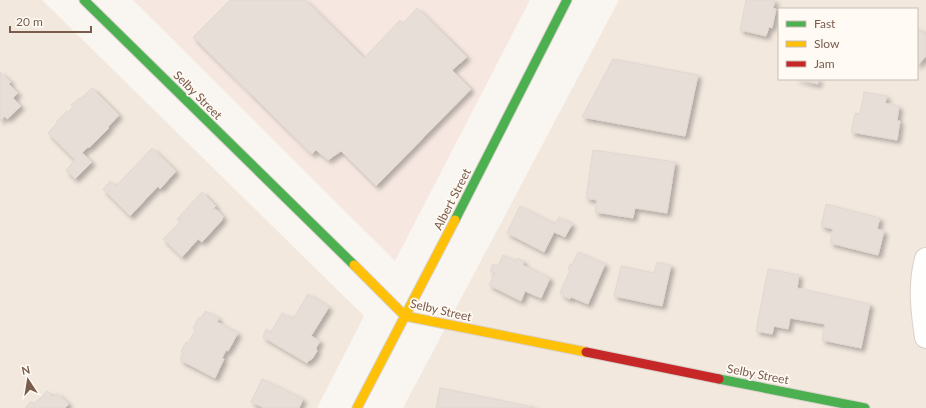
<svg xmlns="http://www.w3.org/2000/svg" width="926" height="408" viewBox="0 0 926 408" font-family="Lato,sans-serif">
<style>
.residential{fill:#f2e8de;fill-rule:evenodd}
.commercial{fill:#f6e8e1}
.building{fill:#e6ded7;stroke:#e2d8d2;filter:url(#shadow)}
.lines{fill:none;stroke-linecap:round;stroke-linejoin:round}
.street-casing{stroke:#d7d1cb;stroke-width:24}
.fast-casing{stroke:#d9d2cb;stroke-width:11}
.slow-casing{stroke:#d9d2cb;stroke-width:11}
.jam-casing{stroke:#d9d2cb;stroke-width:11}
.street{stroke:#fefefd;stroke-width:22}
.fast{stroke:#4caf50;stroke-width:9}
.slow{stroke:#ffc107;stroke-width:9}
.jam{stroke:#c62828;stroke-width:9}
.labels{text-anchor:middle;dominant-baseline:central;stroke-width:3.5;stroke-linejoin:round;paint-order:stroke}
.street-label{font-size:12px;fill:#7a5c4d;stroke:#fffaf3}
</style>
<defs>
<filter id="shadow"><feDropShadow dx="3.5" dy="3.5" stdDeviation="2" flood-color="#0004"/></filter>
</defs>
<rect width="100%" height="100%" fill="#f9f5f0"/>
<path class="residential" d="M0,0h42l322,316 -47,92h-317z
M619,0h307v408h-523zM779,9h138v70h-138z"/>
<path class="commercial" d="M133,0h397l-135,261z"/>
<path class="building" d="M230,0h75l59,58 36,-38 3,3 14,-15 50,49 -15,13 19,19 -95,97 -35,-35 -13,9 -12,-10 -4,4 -119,-117z
M746,0h29l-2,8 3,1 -4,19 -3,-1 -3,9 -26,-6z
M917,27l9,8v21l-9,10z
M613,59l85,16 -13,61 -103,-19z
M0,72l11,10 -2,2 9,9 -5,5 8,8 -14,13 -2,-3 -5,5z
M796,79h23l-1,5z
M92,88l27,27 -11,12 1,1 -20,20 -1,-1 -6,6 10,9 -17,17 -9,-9 9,-10 -27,-27 9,-10 -1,-1 11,-11 1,1 5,-5 -2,-2 8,-7 1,1z
M864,92l23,4 -2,7 14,3 -2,15h3l-3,19 -46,-8 4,-19 5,1z
M152,148l24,23 -16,18 -2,-3 -28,30 -27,-27 7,-8 6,5z
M593,150l82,12 -8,51 -32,-5 -2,10 -38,-6 2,-12 -11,-2z
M202,192l14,14 -4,4 4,-1 7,7 -1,4 -20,22 -4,-3 -16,18 -19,-18 17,-17 -3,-3z
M826,204l54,14 -3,11 7,2 -6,24 -48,-12 3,-14 -12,-3z
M520,206l35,18 4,-7 13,7 -7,13 -11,-5 -10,20 -37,-19z
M578,252l27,12 -17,40 -17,-7 -1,2 -7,-3 1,-2 -4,-1 10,-23 -2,-1 2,-5 2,1z
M503,255l13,6 2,-3 6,4 -1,3 27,13 -9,20 -16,-7 -4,10 -32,-16 6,-12 -5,-2 3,-7 5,2z
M657,262l14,3 -9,41 -48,-10 7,-30 33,7z
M768,269l31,6 -2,14v-1l73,16 -9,44 -39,-8 3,-16 -35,-6 -2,11 -14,-3 -2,8 -16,-3z
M308,294l21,13 -18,29 9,5 -4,7 1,3 -5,8 -4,2 -1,2 -44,-26 3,-8 5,3 11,-19 11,6z
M205,311l14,7 -2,4 21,11 -10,18 -2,-1 -4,8 2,1 -9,19 -35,-18 3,-7 -2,-1 5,-10 2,1 8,-14 -3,-1 6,-11 2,1z
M262,379l41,20 -4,9h-35l-13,-6z
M440,388l94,19v1h-98z
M47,391l6,6 4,-4 12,11 -4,4h-40l6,-7 3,3z"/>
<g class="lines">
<defs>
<path id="street" d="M926,259c-7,25 -4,52 0,78"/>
<path id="fast" d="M84,0l270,265
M455,220l112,-220
M719,379l146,29"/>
<path id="slow" d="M354,265l51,51 181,36
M357,408l98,-188"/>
<path id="jam" d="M586,352l133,27"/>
</defs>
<use href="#street" class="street-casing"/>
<use href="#fast" class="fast-casing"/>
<use href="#slow" class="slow-casing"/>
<use href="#jam" class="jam-casing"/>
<use href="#street" class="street"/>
<use href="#fast" class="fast"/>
<use href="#slow" class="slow"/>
<use href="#jam" class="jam"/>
</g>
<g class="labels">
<g class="street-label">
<text transform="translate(198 95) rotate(45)">Selby Street</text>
<text transform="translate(452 199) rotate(-63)">Albert Street</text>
<text transform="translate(441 310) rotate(13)">Selby Street</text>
<text transform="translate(758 374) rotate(11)">Selby Street</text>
</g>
</g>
<rect x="778" y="8" width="140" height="72" fill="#fffaf3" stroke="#cabbb1"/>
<rect x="786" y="21" width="20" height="6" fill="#4caf50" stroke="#cabbb1"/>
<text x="814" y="28" font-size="12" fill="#7a5c4d">Fast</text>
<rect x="786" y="41" width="20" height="6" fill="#ffc107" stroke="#cabbb1"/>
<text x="814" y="48" font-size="12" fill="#7a5c4d">Slow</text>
<rect x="786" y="61" width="20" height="6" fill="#c62828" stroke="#cabbb1"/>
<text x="814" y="68" font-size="12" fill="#7a5c4d">Jam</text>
<g transform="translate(28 380) rotate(348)" stroke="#fffaf3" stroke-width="3" paint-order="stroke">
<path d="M0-3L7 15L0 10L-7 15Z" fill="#7a5c4d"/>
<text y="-6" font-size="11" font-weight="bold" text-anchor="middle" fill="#7a5c4d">N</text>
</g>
<path d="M10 26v6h81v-6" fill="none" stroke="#7a5c4d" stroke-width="2"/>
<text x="16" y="26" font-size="12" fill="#7a5c4d" stroke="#fffaf3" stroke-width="3" paint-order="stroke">20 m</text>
</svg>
